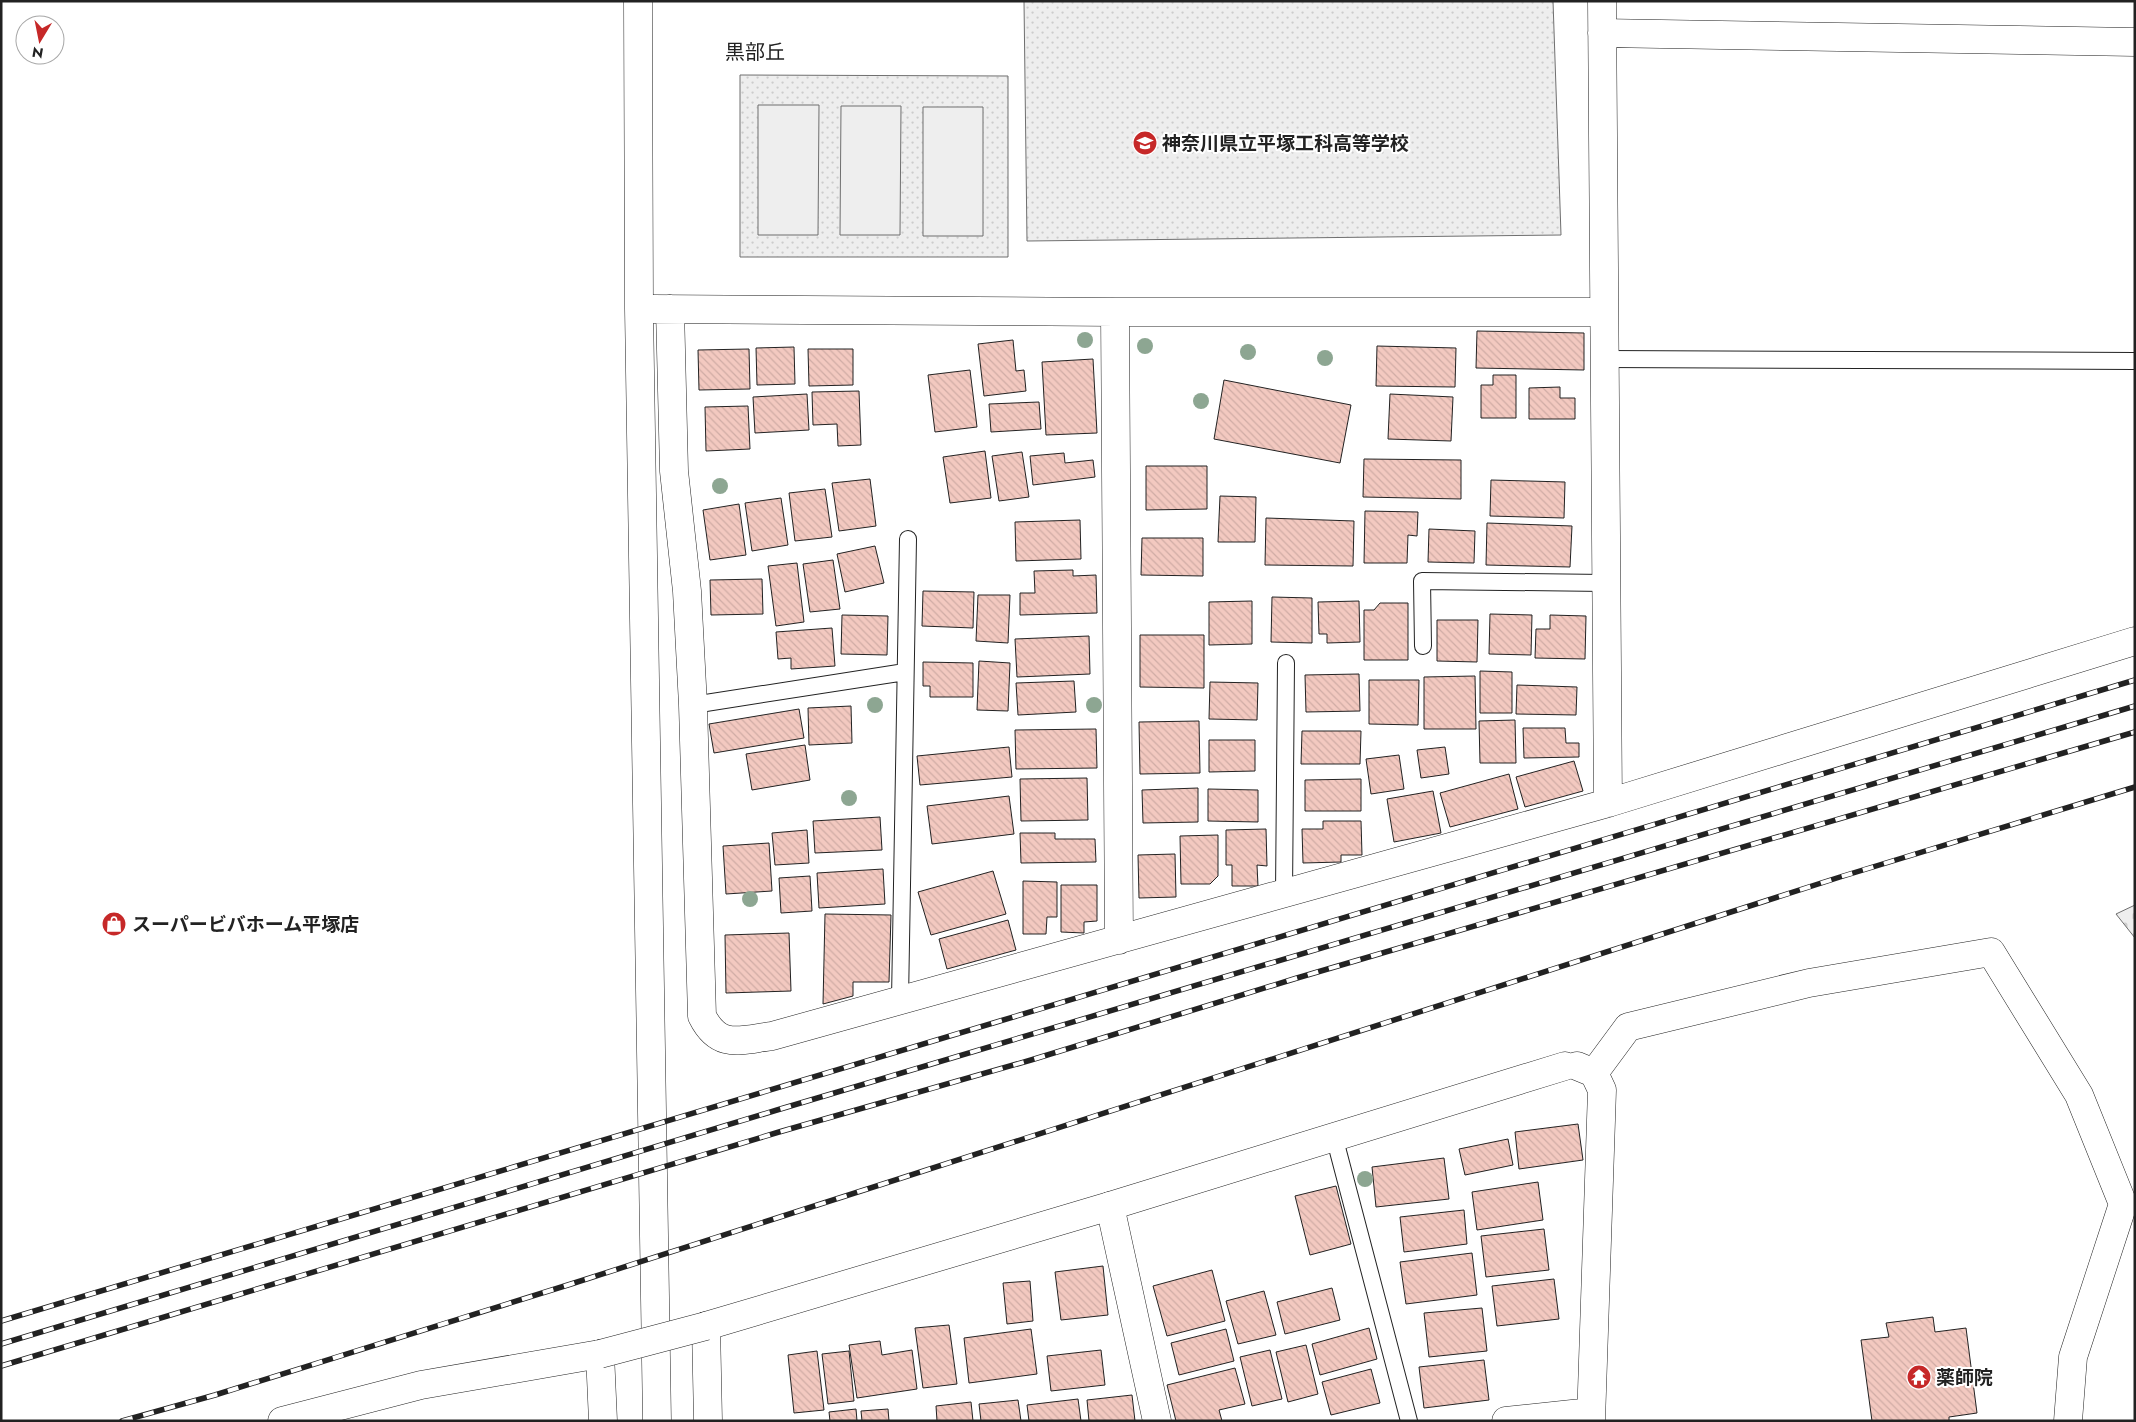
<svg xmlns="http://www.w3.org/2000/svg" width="2136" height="1422" viewBox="0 0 2136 1422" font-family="Jost,'Noto Sans JP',sans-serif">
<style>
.grass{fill:url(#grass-dots);stroke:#6f6f6f}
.cemetery{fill:url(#cemetery-stones);stroke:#6f6f6f}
.pitch{fill:#eee;stroke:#6f6f6f}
.building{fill:url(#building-back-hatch);stroke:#222}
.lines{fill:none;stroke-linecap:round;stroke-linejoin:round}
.service-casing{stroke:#222;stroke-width:18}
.minor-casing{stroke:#222;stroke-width:29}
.tertiary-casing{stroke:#222;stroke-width:29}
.service{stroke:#fff;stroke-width:16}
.minor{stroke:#fff;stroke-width:28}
.tertiary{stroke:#fff;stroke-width:28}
.rail-casing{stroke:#222;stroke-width:5.5}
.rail{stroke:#fff;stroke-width:4;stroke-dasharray:11;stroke-linecap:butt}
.tertiary-bridge-casing{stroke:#222;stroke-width:29;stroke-linecap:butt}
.tertiary-bridge{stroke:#fff;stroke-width:28}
.tree{fill:#8da692}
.labels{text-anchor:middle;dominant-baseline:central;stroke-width:4;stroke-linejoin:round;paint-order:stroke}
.poi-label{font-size:19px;font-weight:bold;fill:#222;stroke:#fff;text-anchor:start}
.neighbourhood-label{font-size:20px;fill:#222;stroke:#fff}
</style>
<defs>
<pattern id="grass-dots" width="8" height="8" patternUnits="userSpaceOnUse" patternTransform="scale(1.25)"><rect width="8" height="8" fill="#eee"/><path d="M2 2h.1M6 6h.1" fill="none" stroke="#ccc" stroke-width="1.8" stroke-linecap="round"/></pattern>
<pattern id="cemetery-stones" width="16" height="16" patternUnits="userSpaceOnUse" patternTransform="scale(1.25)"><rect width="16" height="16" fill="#eee"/><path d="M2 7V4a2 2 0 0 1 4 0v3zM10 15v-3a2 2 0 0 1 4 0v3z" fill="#ccc"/></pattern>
<pattern id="building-back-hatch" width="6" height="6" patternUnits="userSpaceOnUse" patternTransform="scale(1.25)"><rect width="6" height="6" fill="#f3c9c0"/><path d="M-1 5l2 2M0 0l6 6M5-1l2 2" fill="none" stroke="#d0aca5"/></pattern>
</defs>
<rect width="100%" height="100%" fill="#fff"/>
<path class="grass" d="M1024,1h529l8,234 -534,6z
M740,75l268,1v181h-268z"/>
<path class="cemetery" d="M2135,905v33l-19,-24z"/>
<path class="pitch" d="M758,105h61l-1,130h-60z
M841,106h60l-1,129h-60z
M923,107h60v129h-60z"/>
<path class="building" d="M1477,331l107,2v37l-108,-2z
M1013,340l3,31 8,-1 2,21 -42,5 -6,-52z
M1377,346l79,2 -1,39 -79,-1z
M794,347l1,37 -38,1 -1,-37z
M749,349l1,40 -51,1 -1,-40z
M808,349h45v36l-44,1z
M1093,359l4,74 -51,2 -4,-73z
M970,370l7,57 -42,5 -7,-57z
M1493,375h23v43h-35v-33h12z
M1224,380l127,25 -11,58 -126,-24z
M1560,387v11h15v21h-46v-31z
M859,391l2,54 -23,1 -1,-22 -24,1 -1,-33z
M807,394l2,36 -54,3 -2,-36z
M1390,394l63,3 -2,44 -63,-2z
M1039,402l2,27 -50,3 -2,-28z
M748,406l2,43 -44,2 -1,-44z
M985,451l6,47 -41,5 -7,-46z
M1022,452l7,45 -30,4 -7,-45z
M1064,453l1,10 28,-3 2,17 -62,8 -3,-29z
M1364,459l97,1v39l-98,-2z
M1146,466h61v43l-61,1z
M870,479l6,47 -37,5 -7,-48z
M1491,480l74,2 -1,36 -74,-2z
M825,489l7,48 -37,4 -6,-48z
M1220,496l36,1 -1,45h-37z
M781,498l7,47 -36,6 -7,-48z
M739,504l7,51 -36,5 -7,-50z
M1365,511l53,1 -1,24 -9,-1 -1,28h-43z
M1266,518l88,3 -1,45 -88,-1z
M1080,520l1,39 -65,2 -1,-39z
M1487,523l85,3 -2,41 -84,-2z
M1429,529l46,2 -1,32 -46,-1z
M1142,538h61v38l-62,-1z
M875,546l9,37 -39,9 -8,-38z
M833,560l7,49 -30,3 -7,-48z
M797,563l7,59 -28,4 -8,-60z
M1073,570v6l23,-1 1,38 -77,2v-22h15l-1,-22z
M762,579l1,35 -52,1 -1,-35z
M923,591l51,1 -1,36 -51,-2z
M978,595h32l-2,48 -32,-2z
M1272,597l40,1v45l-41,-1z
M1252,601v43l-43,1v-43z
M1359,601l1,41 -33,1v-9h-8l-1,-32z
M1380,603h28v57h-44v-50h10z
M1490,614l42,1 -1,40 -42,-1z
M842,615l46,1 -1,39 -46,-1z
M1550,615l36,1 -1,43 -50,-1 1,-29h14z
M1437,620h41l-1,42 -40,-1z
M832,628l3,38 -44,3v-11l-13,1 -2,-27z
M1140,635h64v53l-64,-1z
M1089,636l1,38 -73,3 -2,-38z
M979,661l31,2 -2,48 -31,-1z
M923,662l50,1v34h-43v-11h-7z
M1480,671l32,1v41h-32z
M1359,674l1,37 -54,1 -1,-37z
M1475,676l1,53h-52v-52z
M1369,680h50l-1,45 -49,-1z
M1074,681l2,31 -58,3 -2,-32z
M1210,682l48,1 -1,37 -48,-1z
M1517,685l60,2 -1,28 -60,-1z
M851,706l1,37 -43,2 -1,-37z
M799,709l5,29 -90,15 -5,-29z
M1515,720l1,43h-36l-1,-42z
M1199,721l1,52 -60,1 -1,-52z
M1523,728h42l1,15h13v14l-55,1z
M1096,729l1,39 -81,1 -1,-39z
M1302,731h59l-1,33h-59z
M1209,740h46v31l-46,1z
M805,745l5,35 -58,10 -6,-36z
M1009,747l3,30 -92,8 -3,-29z
M1445,747l4,27 -28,4 -4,-28z
M1399,755l5,34 -33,5 -5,-35z
M1574,761l9,30 -58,16 -9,-30z
M1509,774l9,35 -68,18 -10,-34z
M1087,778l1,42 -67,1 -1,-42z
M1361,779v32h-56v-31z
M1198,788v34l-55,1 -1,-33z
M1208,789l50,1v32l-50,-1z
M1433,791l8,42 -47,9 -7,-43z
M1009,796l5,38 -82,10 -5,-38z
M880,817l2,33 -67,3 -2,-32z
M1323,821h38l1,34h-21v7l-38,1 -1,-34h21z
M1266,829l1,37 -10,-1 1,21h-26v-21h-6v-35z
M807,830l2,33 -34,2 -3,-32z
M1020,833h35v6h40l1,23 -75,1z
M1218,835v41l-8,8h-29l-1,-48z
M769,843l3,48 -46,3 -3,-48z
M1175,854l1,43 -37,1 -1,-43z
M883,869l2,35 -66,4 -2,-35z
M993,871l13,43 -75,21 -13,-43z
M810,876l2,35 -31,2 -2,-35z
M1023,881l34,1v35h-10l-1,17h-23z
M1061,885h36v36l-13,1v11l-23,-1z
M825,914l66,1 -2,67h-36v14l-30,8z
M1008,920l8,30 -69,19 -8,-30z
M789,933l2,58 -65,2 -1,-58z
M1578,1124l5,36 -64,9 -4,-37z
M1508,1139l5,26 -48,10 -6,-26z
M1444,1158l5,41 -73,8 -4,-40z
M1538,1182l5,38 -66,10 -5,-38z
M1336,1186l15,58 -41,11 -15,-59z
M1464,1210l3,34 -63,8 -4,-35z
M1544,1229l5,41 -63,7 -5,-41z
M1472,1253l5,42 -71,9 -6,-42z
M1103,1266l5,49 -47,5 -6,-48z
M1212,1270l13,51 -58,15 -14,-50z
M1554,1279l5,40 -62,7 -5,-40z
M1030,1281l3,40 -26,3 -4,-41z
M1332,1288l8,32 -55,14 -8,-32z
M1264,1291l12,44 -38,9 -12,-43z
M1482,1308l5,43 -58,6 -5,-44z
M1933,1317l2,15 31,-4 11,85 -28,4v4h-77l-11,-81 28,-3 -3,-14z
M949,1325l8,59 -34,4 -8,-60z
M1369,1328l8,31 -57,16 -8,-31z
M1031,1329l6,45 -68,9 -5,-45z
M1226,1329l8,32 -55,14 -8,-32z
M880,1341l2,14 30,-5 5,39 -60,9 -8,-53z
M1306,1345l12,49 -30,8 -12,-50z
M1101,1350l4,35 -54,6 -4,-35z
M1270,1350l12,49 -30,7 -12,-49z
M817,1351l7,59 -30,3 -6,-58z
M849,1351l5,50 -26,3 -6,-50z
M1484,1360l5,40 -65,8 -5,-41z
M1235,1368l10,36 -26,6 3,11h-46l-9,-36z
M1371,1369l9,34 -49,12 -9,-33z
M1132,1395l3,26h-46l-2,-21z
M1078,1399l3,22h-52l-2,-16z
M1018,1400l3,21h-40l-2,-17z
M971,1402l2,19h-36l-1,-15z
M856,1409l1,12h-27l-1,-9z
M888,1409l1,12h-27l-1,-10z"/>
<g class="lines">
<defs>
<path id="service" d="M1604,359l531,2
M1423,646l-1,-65 184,2
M693,705l212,-33
M1284,893l2,-230
M900,1000l8,-461
M1334,1136l75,285"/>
<path id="minor" d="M1602,1l6,802
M1602,33l533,9
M653,309l462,3h489
M670,309l4,162 13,120 6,114 9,311c17,34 38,24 70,20l836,-233 527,-162
M1115,312l4,628
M1577,1066l17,7 8,17 -11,331
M1594,1073l34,-46 181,-44 182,-31 88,143 44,109 -50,153 -5,64
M1110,1206l47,215
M706,1326l2,95
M600,1354l3,67
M1506,1421l85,-9"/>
<path id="tertiary" d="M638,1l1,308 18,1112
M706,1326l404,-120 455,-140
M282,1421l139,-36 179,-31"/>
</defs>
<use href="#service" class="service-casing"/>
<use href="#minor" class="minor-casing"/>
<use href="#tertiary" class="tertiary-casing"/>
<use href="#service" class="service"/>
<use href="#minor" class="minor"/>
<use href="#tertiary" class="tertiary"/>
<defs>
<path id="rail" d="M1,1321l2134,-641
M1,1344l776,-234 1358,-404
M1,1366l778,-234 252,-72 266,-82 838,-246
M122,1421l93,-26 356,-111 1269,-407 295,-90"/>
</defs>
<use href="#rail" class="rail-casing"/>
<use href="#rail" class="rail"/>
<defs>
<path id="tertiary-bridge" d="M600,1354l106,-28"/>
</defs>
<use href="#tertiary-bridge" class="tertiary-bridge-casing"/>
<use href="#tertiary-bridge" class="tertiary-bridge"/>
</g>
<g class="tree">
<circle cx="1085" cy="340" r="8"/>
<circle cx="1145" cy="346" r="8"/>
<circle cx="1248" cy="352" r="8"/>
<circle cx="1325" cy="358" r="8"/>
<circle cx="1201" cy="401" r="8"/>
<circle cx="720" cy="486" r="8"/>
<circle cx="875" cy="705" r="8"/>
<circle cx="1094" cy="705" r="8"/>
<circle cx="849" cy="798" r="8"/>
<circle cx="750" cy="899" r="8"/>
<circle cx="1365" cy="1179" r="8"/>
</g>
<defs>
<symbol id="school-disc" viewBox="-11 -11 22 22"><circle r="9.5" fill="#c62828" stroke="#fff"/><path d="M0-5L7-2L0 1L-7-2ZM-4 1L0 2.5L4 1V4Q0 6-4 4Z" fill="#fff"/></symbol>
<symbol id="shop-disc" viewBox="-11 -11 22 22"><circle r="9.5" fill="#c62828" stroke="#fff"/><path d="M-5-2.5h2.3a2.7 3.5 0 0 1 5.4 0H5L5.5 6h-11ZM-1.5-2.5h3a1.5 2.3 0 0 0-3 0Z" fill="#fff"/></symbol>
<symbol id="temple-disc" viewBox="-11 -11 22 22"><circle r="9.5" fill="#c62828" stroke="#fff"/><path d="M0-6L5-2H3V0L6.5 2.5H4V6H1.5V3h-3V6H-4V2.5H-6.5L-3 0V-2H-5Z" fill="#fff"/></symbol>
</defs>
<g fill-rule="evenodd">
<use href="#school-disc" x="1131" y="129" width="28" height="28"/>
<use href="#shop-disc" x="100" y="910" width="28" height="28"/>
<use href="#temple-disc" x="1905" y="1363" width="28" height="28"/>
</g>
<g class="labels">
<g class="poi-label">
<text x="1162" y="143">神奈川県立平塚工科高等学校</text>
<text x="132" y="924">スーパービバホーム平塚店</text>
<text x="1936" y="1377">薬師院</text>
</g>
<g class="neighbourhood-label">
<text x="755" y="52">黒部丘</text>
</g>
</g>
<rect width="2136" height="1422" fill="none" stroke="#222222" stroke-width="5"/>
<g transform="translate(40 40) rotate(190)"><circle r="24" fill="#ffffff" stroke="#a7a7a7"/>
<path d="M0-4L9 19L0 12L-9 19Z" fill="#c62828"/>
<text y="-8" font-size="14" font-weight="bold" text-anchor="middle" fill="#222222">N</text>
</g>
</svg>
